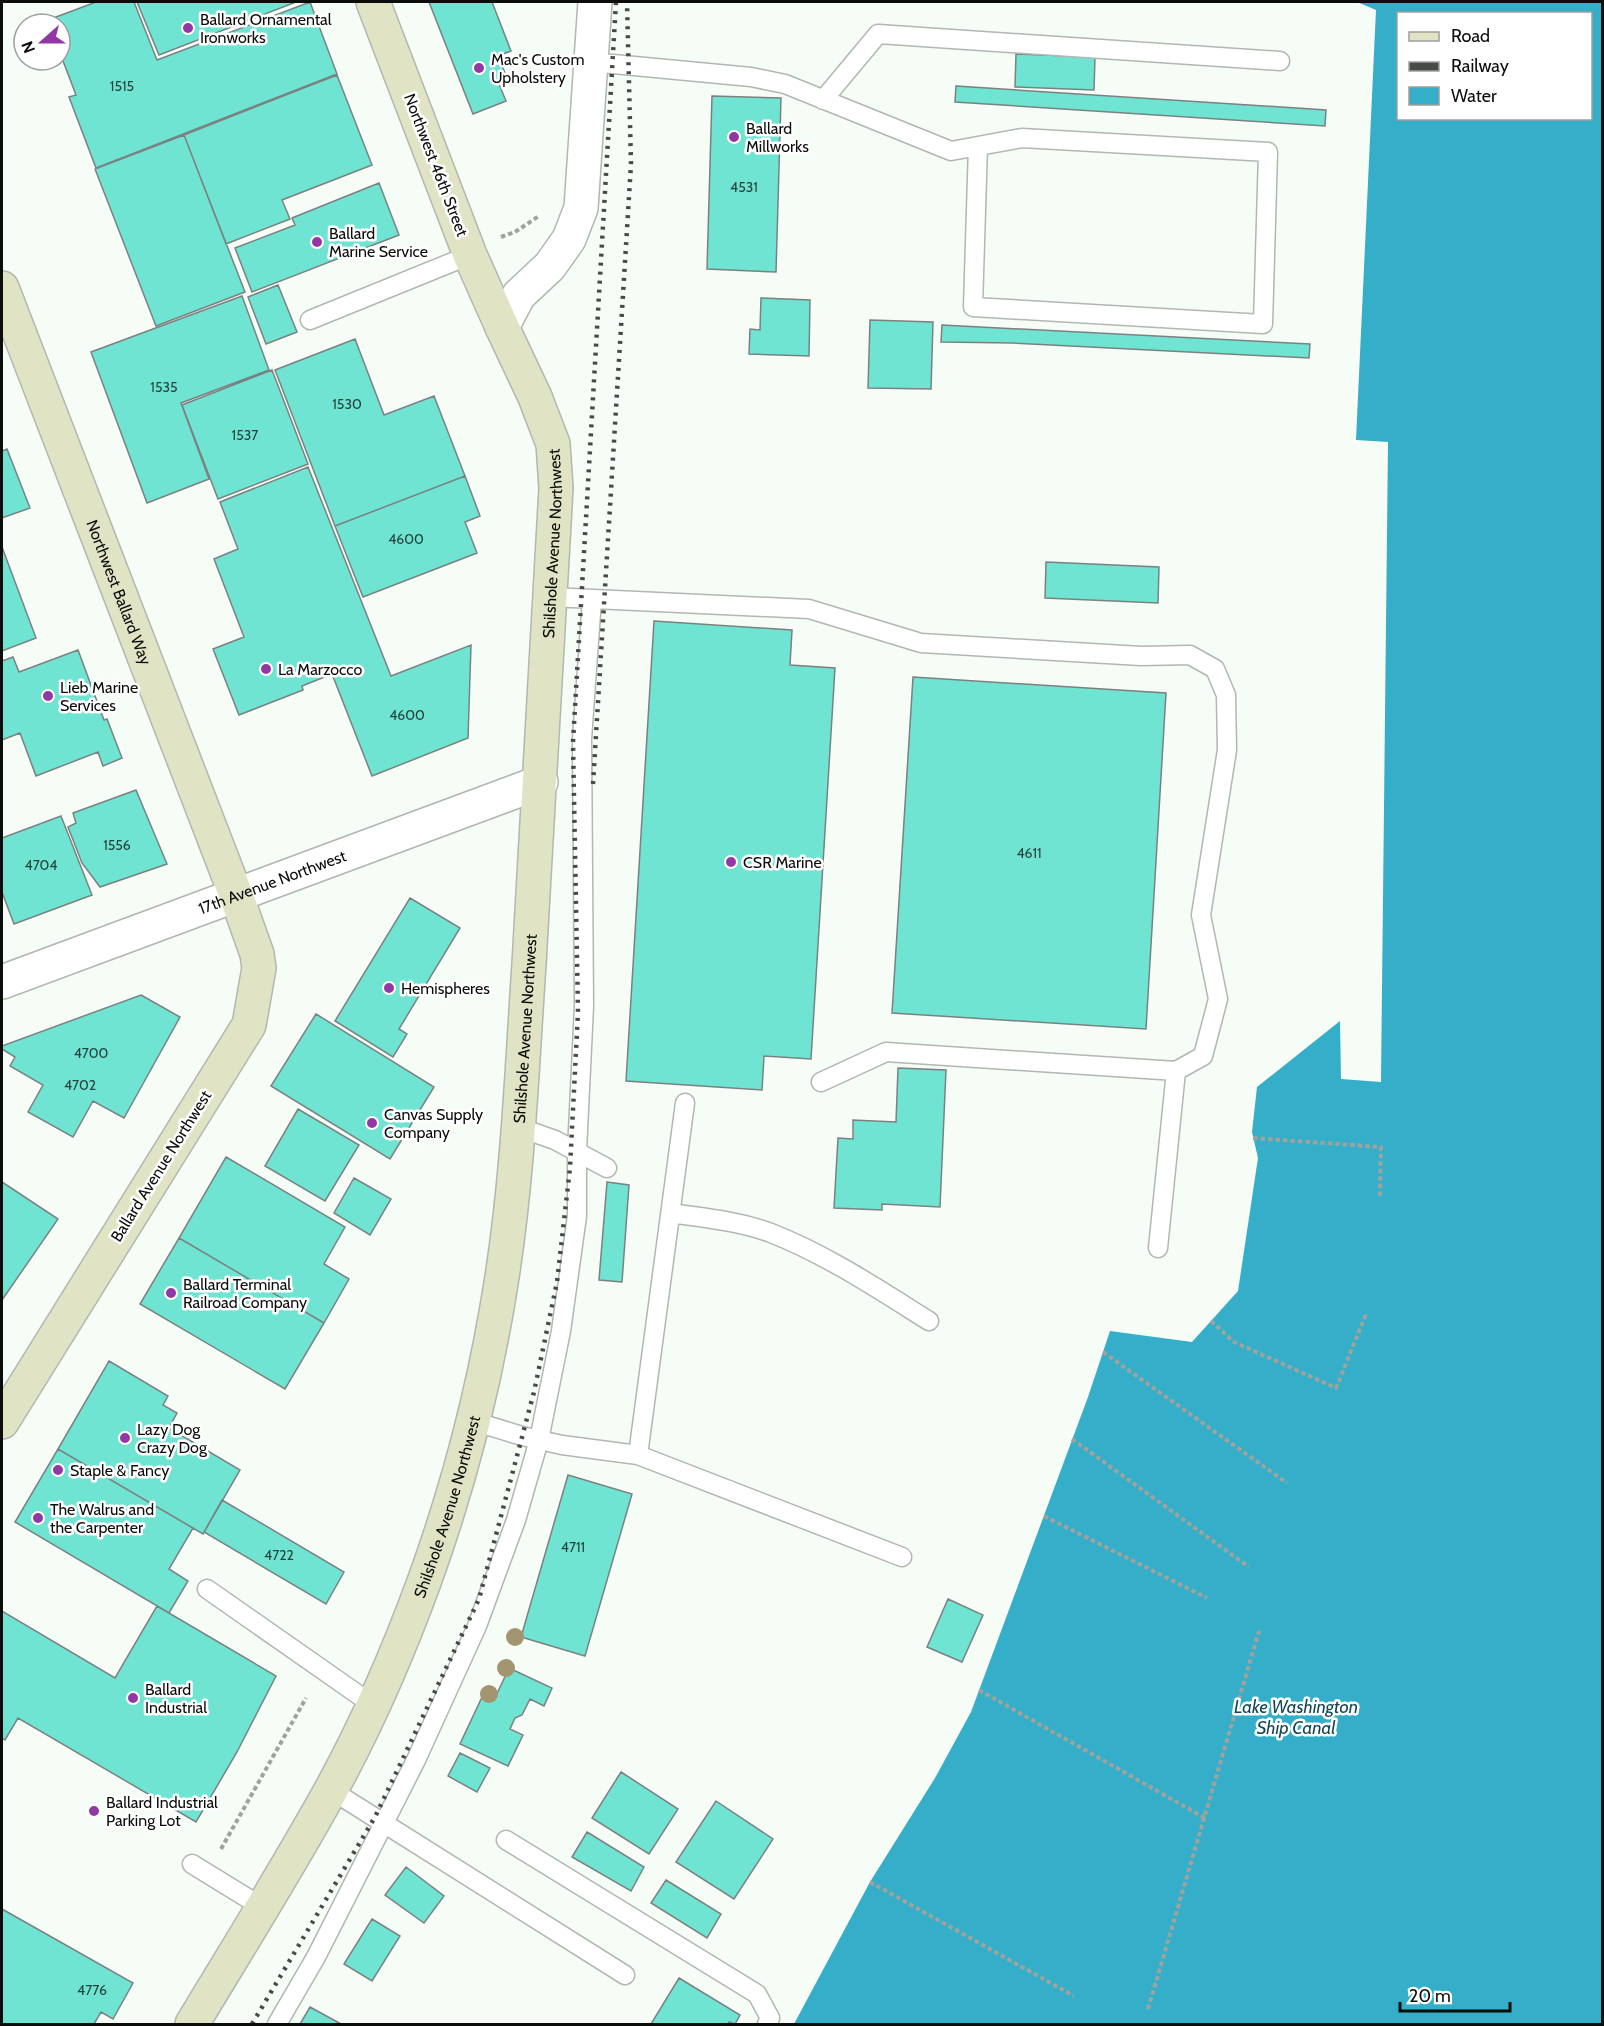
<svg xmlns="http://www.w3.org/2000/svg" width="1604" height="2026" viewBox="0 0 1604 2026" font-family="Cabin,sans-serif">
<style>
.water{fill:#35aec9;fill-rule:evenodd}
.building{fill:#70e4d2;stroke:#7a8281;stroke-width:1.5}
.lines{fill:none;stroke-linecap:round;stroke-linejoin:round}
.lane-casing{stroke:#b1b7b1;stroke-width:21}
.street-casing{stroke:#b1b7b1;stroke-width:36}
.secondary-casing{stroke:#b1b7b1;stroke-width:36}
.path{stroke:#9ea39e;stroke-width:4;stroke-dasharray:4.5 3;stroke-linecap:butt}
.lane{stroke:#fff;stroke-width:18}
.street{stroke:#fff;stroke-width:33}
.secondary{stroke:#e1e4c4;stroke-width:33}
.rail{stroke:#474a47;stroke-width:4.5;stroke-dasharray:3 6;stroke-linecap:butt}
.tree{fill:#a3956f}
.poi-dot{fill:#9039a5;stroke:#fff;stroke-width:2}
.labels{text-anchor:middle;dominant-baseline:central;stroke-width:5;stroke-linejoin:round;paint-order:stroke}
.number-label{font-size:14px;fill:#24433d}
.poi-label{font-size:16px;fill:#0b0d0b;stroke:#fff;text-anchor:start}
.street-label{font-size:16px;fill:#0b0d0b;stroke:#fff}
.water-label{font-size:18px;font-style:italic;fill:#134652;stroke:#fff}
</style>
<rect width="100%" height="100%" fill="#f6fcf6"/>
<path class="water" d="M1357,2h245v2022h-808l76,-142 65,-104 36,-66 117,-315 22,-66 82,11 46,-51 20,-133 -6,-26 5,-45 83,-66 1,58 40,3 7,-640 -32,-2 20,-430zM1398,14h192v104h-192z"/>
<path class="building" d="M96,2h38l23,58 153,-58 27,72 -241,94 -27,-71 7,-2 -16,-42v-29h-11l-1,-4z
M137,2h159l-137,53z
M429,2h63l19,49 -13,5 10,24 -9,4 7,17 -33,13z
M1016,54l79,3 -1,33 -79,-3z
M337,75l35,90 -90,35 8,19 -64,25 -42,-109z
M956,86l370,24 -1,16 -370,-24z
M712,96l69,2 -5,174 -69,-3z
M184,135l61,157 -89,34 -61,-157z
M379,183l20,52 -147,57 -17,-44 60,-23 -3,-7z
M278,285l19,47 -31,12 -18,-47z
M242,296l27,74 -88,33 28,76 -62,24 -56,-151z
M761,298l49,2 -1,56 -60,-2 1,-25 10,1z
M870,320l63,2 -2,67 -63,-1z
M942,325l368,19 -1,14 -297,-15 -71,-1z
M355,339l29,76 50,-19 31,80 -130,50 -60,-156z
M272,370l36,94 -90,35 -36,-94z
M7,449l23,59 -28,10v-67z
M308,467l83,209 80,-31 -3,93 -96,38 -40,-102 -30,12 1,4 -64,25 -26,-66 31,-12 -30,-78 24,-10 -18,-47z
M465,476l15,40 -15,6 12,31 -114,44 -28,-71z
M2,547l34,91 -34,13z
M1046,562l113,5 -1,36 -113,-5z
M654,621l138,9 -2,35 45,3 -24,391 -47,-3 -2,34 -136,-9z
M78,650l26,70 3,-1 15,39 -19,8 -5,-14 -62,24 -16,-43 -18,7v-79l11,-4 6,15z
M913,677l253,16 -20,336 -254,-16z
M136,790l31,74 -67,23 -18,-24 -14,-36 8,-4 -3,-10z
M61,816l31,79 -78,29 -12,-32v-54z
M410,898l50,30 -61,101 8,5 -14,23 -58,-36z
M141,995l39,22 -56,101 -31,-17 -20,36 -45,-25 15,-27 -33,-19 5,-9 -13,-8v-3z
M316,1014l118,73 -44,72 -119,-73z
M898,1068l48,2 -6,137 -58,-3v6l-48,-2 4,-70 15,1v-19l43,2z
M298,1109l61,36 -34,56 -60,-35z
M226,1157l119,70 -21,37 25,15 -25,44 -145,-85z
M354,1178l37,21 -21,36 -36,-22z
M2,1182l56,37 -56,81z
M607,1182l22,3 -7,97 -23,-2z
M179,1238l145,85 -39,66 -145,-85z
M109,1361l59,35 -5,9 14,8 -8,15 71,42 -37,64 -145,-85z
M58,1449l135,79 -24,41 19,12 -19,32 -154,-91z
M568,1475l64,19 -47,162 -64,-19z
M222,1500l122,72 -18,32 -122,-72z
M948,1599l35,16 -21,47 -35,-15z
M157,1606l119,70 -39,76 -41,70 -178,-104 -13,22 -3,-2v-127l113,67z
M509,1668l43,20 -8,18 -14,-7 -8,16 -7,3 -5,11 13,6 -15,31 -48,-22 23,-49 11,5z
M460,1753l30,15 -13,24 -29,-16z
M621,1772l57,37 -29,45 -57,-36z
M716,1801l57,38 -39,60 -58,-37z
M587,1832l57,35 -13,24 -59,-34z
M406,1867l38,29 -20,27 -39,-28z
M666,1880l55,34 -14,24 -56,-35z
M2,1909l131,74 -20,36 -12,-7 -7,12h-92z
M372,1919l28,17 -28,45 -28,-17z
M679,1978l61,37 -5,9 -6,-2 -1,2h-77z
M310,2007l31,17h-41z"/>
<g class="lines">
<defs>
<path id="lane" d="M591,63l22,1 138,13 34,7 166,67 71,-13 246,14 -5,172 -290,-17 5,-161
M823,100l55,-66 402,27
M310,320l160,-65
M551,597l258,12 112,34 220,13 49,-1 25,14 11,26 1,55 -26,165 17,84 -15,57 -27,15 -290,-19 -65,30
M518,1127l37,13 52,28
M671,1213c33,5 68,8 100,20 56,22 107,56 158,88
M1158,1248l18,-177
M473,1421l49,15 40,9 76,10 264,102
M638,1455l47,-352
M207,1589l166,116
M331,1790l294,185
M506,1840l251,154 13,24 -3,6
M192,1864l70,43
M277,2024l39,-67 100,-197 61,-134 39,-106 23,-80 22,-109 16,-115v-65l7,-145 -2,-267 10,-140"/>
<g id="street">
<path d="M502,327l17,-32 31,-29 19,-27 12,-31 14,-206"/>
<path id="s1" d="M2,982l539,-200"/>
</g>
<g id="secondary">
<path id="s2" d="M2,288l234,607 21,59 2,14 -10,57 -247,397"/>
<path id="s3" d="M192,2024c47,-78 96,-156 140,-236 36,-66 66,-135 92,-206 36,-99 62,-201 78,-305 16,-103 20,-209 27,-313 10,-159 19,-318 27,-476l-3,-44 -18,-47 -33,-70 -32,-72 -97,-253"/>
</g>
</defs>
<use href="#lane" class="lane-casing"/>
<use href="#street" class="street-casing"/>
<use href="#secondary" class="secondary-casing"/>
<path class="path" d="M501,237l14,-5 24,-16
M1253,1138l128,9 -1,49
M1211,1321l23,21 102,46 30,-74
M1103,1352l184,131
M1072,1439l177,128
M1044,1516l163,82
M979,1690l226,128
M221,1849l85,-151
M870,1882l204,114
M1148,2009l111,-378"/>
<use href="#lane" class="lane"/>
<use href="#street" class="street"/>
<use href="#secondary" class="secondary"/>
<path class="rail" d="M593,784l38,-620 -4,-162
M252,2024l123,-207 104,-218 55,-207 23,-110 13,-114 8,-156 -5,-270 43,-740"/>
</g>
<g class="tree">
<circle cx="515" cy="1637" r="9"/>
<circle cx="506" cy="1668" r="9"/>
<circle cx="489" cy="1694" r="9"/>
</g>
<g class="poi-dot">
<circle cx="188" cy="28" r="6"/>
<circle cx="479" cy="68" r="6"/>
<circle cx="734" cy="137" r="6"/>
<circle cx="317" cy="242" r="6"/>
<circle cx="266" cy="669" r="6"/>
<circle cx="48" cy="696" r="6"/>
<circle cx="731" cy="862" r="6"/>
<circle cx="389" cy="988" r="6"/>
<circle cx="372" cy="1123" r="6"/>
<circle cx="171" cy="1293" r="6"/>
<circle cx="125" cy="1438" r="6"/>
<circle cx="58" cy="1470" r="6"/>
<circle cx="38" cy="1518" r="6"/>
<circle cx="133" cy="1698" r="6"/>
<circle cx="94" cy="1811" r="6"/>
</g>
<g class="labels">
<g class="number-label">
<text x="122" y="86">1515</text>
<text x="744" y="187">4531</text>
<text x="164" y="387">1535</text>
<text x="347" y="404">1530</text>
<text x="245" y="435">1537</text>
<text x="406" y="539">4600</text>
<text x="407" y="715">4600</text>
<text x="117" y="845">1556</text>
<text x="1029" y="853">4611</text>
<text x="41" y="865">4704</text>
<text x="91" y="1053">4700</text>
<text x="80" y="1085">4702</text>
<text x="573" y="1547">4711</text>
<text x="279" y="1555">4722</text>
<text x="92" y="1990">4776</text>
</g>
<g class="poi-label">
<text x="200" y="19">Ballard Ornamental<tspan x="200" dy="18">Ironworks</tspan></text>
<text x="491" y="59">Mac's Custom<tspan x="491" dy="18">Upholstery</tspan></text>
<text x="746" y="128">Ballard<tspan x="746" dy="18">Millworks</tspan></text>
<text x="329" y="233">Ballard<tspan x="329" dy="18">Marine Service</tspan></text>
<text x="278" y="669">La Marzocco</text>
<text x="60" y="687">Lieb Marine<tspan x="60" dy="18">Services</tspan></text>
<text x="743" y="862">CSR Marine</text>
<text x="401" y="988">Hemispheres</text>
<text x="384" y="1114">Canvas Supply<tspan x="384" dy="18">Company</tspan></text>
<text x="183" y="1284">Ballard Terminal<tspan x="183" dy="18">Railroad Company</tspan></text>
<text x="137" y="1429">Lazy Dog<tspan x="137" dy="18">Crazy Dog</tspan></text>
<text x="70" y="1470">Staple &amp; Fancy</text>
<text x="50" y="1509">The Walrus and<tspan x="50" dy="18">the Carpenter</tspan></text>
<text x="145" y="1689">Ballard<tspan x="145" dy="18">Industrial</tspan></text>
<text x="106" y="1802">Ballard Industrial<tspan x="106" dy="18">Parking Lot</tspan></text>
</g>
<g class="street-label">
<text transform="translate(436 165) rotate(69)">Northwest 46th Street</text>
<text stroke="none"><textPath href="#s3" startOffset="1551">Shilshole Avenue Northwest</textPath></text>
<text stroke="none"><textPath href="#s2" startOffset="326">Northwest Ballard Way</textPath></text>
<text stroke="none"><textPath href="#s1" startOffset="288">17th Avenue Northwest</textPath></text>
<text stroke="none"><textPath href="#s3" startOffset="1065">Shilshole Avenue Northwest</textPath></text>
<text transform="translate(161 1166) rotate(-58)">Ballard Avenue Northwest</text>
<text stroke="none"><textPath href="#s3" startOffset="579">Shilshole Avenue Northwest</textPath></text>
</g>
<g class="water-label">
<text x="1296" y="1707">Lake Washington<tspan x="1296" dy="21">Ship Canal</tspan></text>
</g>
</g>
<rect width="1604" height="2026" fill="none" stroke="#0b0d0b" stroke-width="6"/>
<rect x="1397" y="12" width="195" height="108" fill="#ffffff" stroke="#9d9e9d" stroke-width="1.5"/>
<rect x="1409" y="32" width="30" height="9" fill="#e1e4c4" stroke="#9d9e9d" stroke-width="1.5"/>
<text x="1451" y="42" font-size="18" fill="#0b0d0b">Road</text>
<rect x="1409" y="62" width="30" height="9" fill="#474a47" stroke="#9d9e9d" stroke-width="1.5"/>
<text x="1451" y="72" font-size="18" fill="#0b0d0b">Railway</text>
<rect x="1409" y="87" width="30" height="18" fill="#35aec9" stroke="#9d9e9d" stroke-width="1.5"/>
<text x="1451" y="102" font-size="18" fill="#0b0d0b">Water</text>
<g transform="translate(42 42) rotate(249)"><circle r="28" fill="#ffffff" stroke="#9d9e9d" stroke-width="1.5"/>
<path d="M0-4.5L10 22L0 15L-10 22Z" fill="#9039a5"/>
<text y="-9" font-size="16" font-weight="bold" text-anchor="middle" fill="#0b0d0b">N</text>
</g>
<path d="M1400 2002v9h110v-9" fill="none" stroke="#0b0d0b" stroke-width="3"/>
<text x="1409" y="2002" font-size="18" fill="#0b0d0b" stroke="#ffffff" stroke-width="4.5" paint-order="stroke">20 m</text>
</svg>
